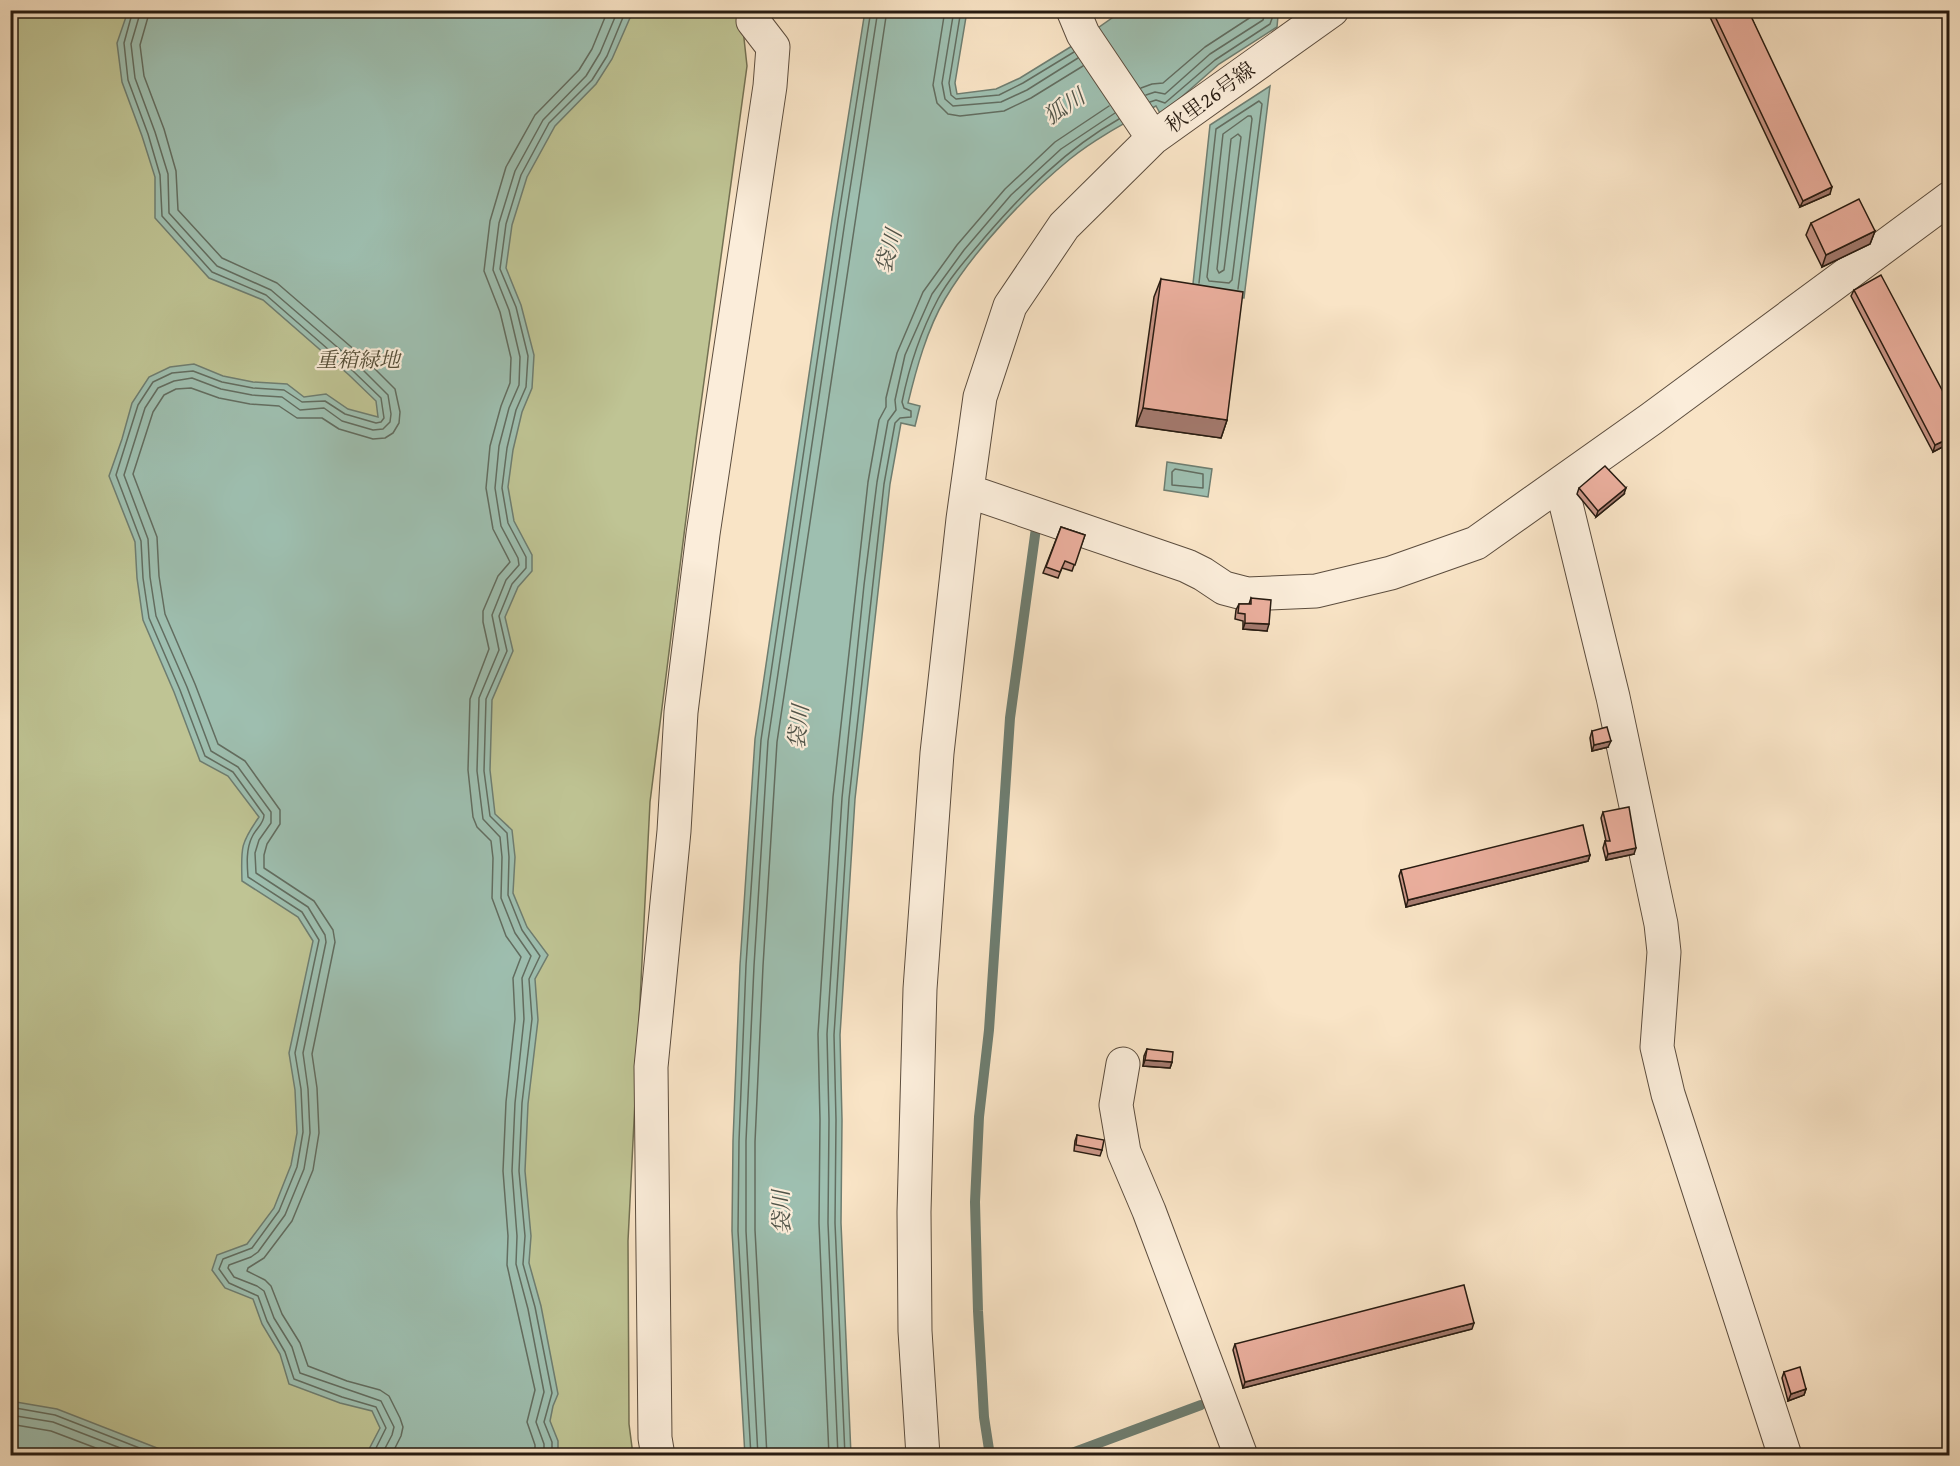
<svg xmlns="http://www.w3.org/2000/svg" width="1960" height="1466" viewBox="0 0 1960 1466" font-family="'Gentium Book Plus','Noto Serif JP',serif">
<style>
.green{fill:#bfc494;stroke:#737052;stroke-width:1.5}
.water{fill:#9ebfb0;stroke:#6e7d70;stroke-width:1.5}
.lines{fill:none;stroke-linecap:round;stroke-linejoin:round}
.shore{stroke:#626d60;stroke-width:1.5}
.stream{stroke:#6e7d70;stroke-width:10}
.minor-casing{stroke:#5c4d3e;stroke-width:35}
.minor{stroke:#fbedda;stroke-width:33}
.wall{fill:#ca9688;stroke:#271b11;stroke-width:1.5}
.shaded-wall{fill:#a47a6f;stroke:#271b11;stroke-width:1.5}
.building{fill:#ebaf9e;stroke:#271b11;stroke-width:1.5}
.labels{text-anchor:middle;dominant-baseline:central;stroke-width:4.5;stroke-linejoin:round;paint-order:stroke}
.street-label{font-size:21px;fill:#271b11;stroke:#fbedda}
.park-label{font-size:21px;font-style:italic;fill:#554e38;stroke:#fbedda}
.water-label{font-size:22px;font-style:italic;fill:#515449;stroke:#fbedda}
</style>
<rect width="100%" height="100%" fill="#f9e4c6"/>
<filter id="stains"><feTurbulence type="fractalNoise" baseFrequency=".00333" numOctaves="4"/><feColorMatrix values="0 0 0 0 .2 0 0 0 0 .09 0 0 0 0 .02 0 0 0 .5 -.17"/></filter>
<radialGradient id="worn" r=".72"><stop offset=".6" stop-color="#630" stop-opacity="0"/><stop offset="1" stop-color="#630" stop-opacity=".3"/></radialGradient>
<path class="green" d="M10,11h731l6,55 -51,374 -46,362 -22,439 1,183 4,31h-622z"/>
<path class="water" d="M128,11h505l-21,48 -16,25 -41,42 -28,51 -15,48 -6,43 15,37 13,50 -2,33 -10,24 -9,38 -5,37 6,34 18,34v16l-14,16 -13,30 8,34 -21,49 -2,70 5,44 17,16 3,27 -2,36 14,34 21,28 -13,24 3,41 -10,84 -3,67 6,65 -2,27 12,43 17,88 -5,12 -3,15 8,20v14h-192l14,-27 -8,-17 -32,-8 -51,-19 -9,-30 -18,-30 -9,-25 -28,-11 -13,-18 5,-15 30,-11 27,-36 17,-43 6,-32 -2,-43 -6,-37 24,-112 -15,-24 -56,-36c-1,-33 -2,-37 17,-64l-31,-41 -28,-15 -26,-69 -31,-72 -6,-42 -2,-36 -26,-66 13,-37 10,-36 17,-26 21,-10 24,-3 29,12 30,6 34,2 17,13 22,-3 22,15 30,8 -2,-16 -27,-26 -86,-75 -54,-22 -54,-60v-41l-13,-41 -20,-54 -5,-39z
M865,11h102l-12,72 2,11 39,-5 24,-11 52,-32 50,-35h166l-10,5 -1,11 -58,37 -58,51 -5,-9c-29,16 -60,32 -86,53 -44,36 -96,91 -125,140 -18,30 -29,71 -37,104l12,3 -5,20 -14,-3 -11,61 -35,315 -15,236 2,85 -1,103 10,232 -106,1 -13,-225 1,-90 7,-176 15,-226 77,-520z
M1270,86l-26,212 -52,-5 18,-168z
M1167,462l45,7 -4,28 -44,-7z
M10,1401l47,8 118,46h-164z"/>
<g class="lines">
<path class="shore" d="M133,10l-9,33 4,37 20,54 12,41 2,41 50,56 54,23 87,76 28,27 3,20 -3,4 -5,1 -31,-9 -20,-13 -23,1 -18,-12 -31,-2 -31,-6 -29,-11 -21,2 -19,9 -15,23 -22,70 25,66 2,37 6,40 31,72 25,66 28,16 31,43c0,9 -8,13 -12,22 -6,12 -5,27 -4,40l54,35 17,28 -24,113 6,36 2,43 -6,35 -18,44 -27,37 -29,11 -4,10 10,14 29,13 9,25 18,31 9,27 48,18 34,10 10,21 -14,28
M141,10l-10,34 4,34 20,54 13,42 1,39 48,53 54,24 87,75 30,30 3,19 -1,8 -7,7 -10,1 -31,-9 -18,-13 -24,2 -18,-13 -30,-2 -31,-6 -29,-11 -18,3 -16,7 -13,20 -21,67 24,64 2,38 6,39 31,71 24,64 27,16 33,45v11l-12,17 -4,13 1,20 52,34 17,28 1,7 -23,111 5,36 2,44 -6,36 -19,46 -27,37 -7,5 -22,8 -1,3 6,9 23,9 7,5 10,27 18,29 8,26 81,28 13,26 -2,8 -11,21
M150,10l-10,35 4,31 20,53 12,42 2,39 44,48 55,25 87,75 31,31 5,23 -1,11 -6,10 -8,5 -12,1 -34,-10 -17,-11h-25l-18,-12 -29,-2 -31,-6 -28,-10 -15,1 -12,6 -11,17 -20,62 24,63 2,39 6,38 30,70 23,60 27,17 35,49v14l-13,20 -3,11v13l50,33 19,29 2,12 -23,112 5,34 2,45 -6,37 -21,51 -28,37 -16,10 -1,3 18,9 6,6 11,28 18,29 8,23 39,15 33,9 9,6 11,22 3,9 -2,9 -10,20
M945,10l-12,75 4,18 11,11 12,2 44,-5 27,-13 52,-32
M954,10l-12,73 3,16 8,7 48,-4 26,-12 51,-32
M961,10l-12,73 2,12 5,4 43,-4 24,-12 51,-31
M1141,88l11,-4 11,-1 42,-36 49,-32 2,-5
M1146,95l9,-3 10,2 45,-40 53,-34 3,-10
M1150,102l6,-2 9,3 50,-43 55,-36 5,-14
M1248,116h3l1,3 -20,161 -3,3 -20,-2 -2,-4 16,-143z
M1238,134l3,3 -17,133 -5,3 -2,-4 14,-130z
M1199,283l17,-154 43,-28 3,3 -24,185
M1175,469l28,5v14l-31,-3v-13z
M10,1407l45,8 105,41
M10,1415l43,7 88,34
M10,1424l41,7 66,25
M535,1456v-11l-8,-23 8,-32 -28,-125 1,-29 -5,-65 3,-69 9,-83 -2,-41 8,-21 -15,-21 -14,-38 1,-40 -2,-17 -14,-14 -4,-10 -5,-47 2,-71 19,-50 -6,-27v-11l15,-35 12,-14 -17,-33 -7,-41 4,-42 11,-40 9,-23 1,-25 -11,-46 -16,-41 6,-50 16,-54 29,-52 44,-45 13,-21 16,-39
M544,1456v-12l-8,-22 8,-30 -16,-83 -12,-45 1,-28 -5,-65 3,-68 9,-84 -2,-41 9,-22 -16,-23 -14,-35 1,-41 -2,-20 -17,-18 -6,-48 2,-73 20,-48 -7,-35 14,-35 13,-15 -1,-7 -17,-32 -6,-38 4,-42 10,-38 10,-23 1,-28 -11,-47 -16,-40 6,-47 16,-52 28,-51 43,-44 14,-23 18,-43
M552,1456v-14l-8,-20 8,-29 -17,-86 -12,-43 2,-28 -6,-65 3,-68 10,-84 -3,-40 11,-23 -18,-26 -14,-35 1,-38 -2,-24 -17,-17 -6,-45 2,-72 21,-48 -8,-35 13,-32 14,-16v-11l-18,-34 -6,-35 5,-40 9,-38 10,-23 2,-31 -12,-49 -16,-38 6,-45 15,-49 28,-52 43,-43 15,-24 19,-46
M751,1456l-13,-225 1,-90 7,-176 15,-225 77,-520 33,-210
M758,1456l-12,-225v-90l8,-175 14,-225 77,-520 33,-211
M767,1456l-12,-226v-88l8,-176 14,-224 110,-732
M829,1456l-10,-233 1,-103 -2,-86 15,-237 35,-315 11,-62 7,-13v-9l11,-45 26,-61 34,-47 48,-56 50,-47 54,-36
M838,1456l-10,-233 1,-103 -2,-86 15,-236 22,-213 13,-103 11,-61 8,-11 -1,-10 10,-45 27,-61 32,-44 47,-55 50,-46 54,-36
M845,1456l-10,-233 1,-103 -2,-85 15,-236 35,-315 11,-61 5,-5 11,-1v-6l-7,-3 -2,-6c7,-35 19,-71 36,-103 12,-22 31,-43 47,-62 39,-45 81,-88 134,-118"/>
<path class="stream" d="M990,1456l-6,-39 -6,-106 -3,-109 4,-85 10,-87 21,-312 26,-190
M1064,1456l137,-51"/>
<defs>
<path id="minor" d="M1073,10l10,24 70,104 179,-128
M1561,484l52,213 48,227 3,28 -7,95 11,47 117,362
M968,491l219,75 16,8 21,14 23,6 69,-3 75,-18 85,-30 175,-124 299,-221
M1123,1064l-7,41 8,47 25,59 92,245
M658,1456l-3,-18 -4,-371 23,-236 7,-119 22,-178 67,-448 3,-39 -20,-26 1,-11
M923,1456l-8,-125 -1,-119 6,-223 17,-236 26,-234 17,-122 30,-91 54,-80 89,-88"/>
</defs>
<use href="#minor" class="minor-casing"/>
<use href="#minor" class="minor"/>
</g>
<path class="wall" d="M1711,10h37l82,184 -30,13 -91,-192z
M1811,223l64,8 -5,13 -48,23 -16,-32z
M1161,279l66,141 -6,18 -85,-12 18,-129z
M1854,290l96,115v38l-17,9 -82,-156z
M1579,488l45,6 -28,23 -19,-23z
M1061,527l24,8 -13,36 -10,-3 -4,10 -15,-5z
M1251,598l16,33 -24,-2v-8l-8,-2 1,-9 3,-6h10z
M1592,731l16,16 -16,4 -2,-13z
M1603,812l31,42 -28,6 -3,-12 2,-7h1l-5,-23z
M1590,855l-2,6 -182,46 -7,-31 2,-6z
M1147,1049l25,13 -2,6 -27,-2 1,-10z
M1077,1135l25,15 -2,6 -26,-5 1,-10z
M1472,1329l-229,59 -10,-38 2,-6z
M1784,1372l22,17 -2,6 -16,6 -6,-23z"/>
<path class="shaded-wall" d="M1832,187l-2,7 -30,13 3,-6z
M1875,231l-5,13 -48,23 4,-12z
M1143,408l84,12 -6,18 -85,-12z
M1950,438v5l-17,9 2,-7z
M1626,488l-2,6 -28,23 2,-6z
M1245,623l24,1 -2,7 -24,-2z
M1611,741l-3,6 -16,4 2,-6z
M1636,848l-2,6 -28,6 2,-6z
M1590,855l-2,6 -182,46 2,-7z
M1145,1060l27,2 -2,6 -27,-2z
M1474,1323l-2,6 -229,59 2,-6z
M1806,1389l-2,6 -16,6 3,-7z"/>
<path class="building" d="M1712,10h36l84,177 -29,14z
M1859,199l16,32 -49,24 -15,-32z
M1881,275l69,130v33l-15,7 -81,-155z
M1161,279l82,13 -16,128 -84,-12z
M1605,466l21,22 -28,23 -19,-23z
M1061,527l24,8 -10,30 -10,-4 -5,11 -14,-5z
M1251,598l20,2 -2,24 -24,-1v-9l-7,-1 1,-9h12z
M1607,727l4,14 -17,4 -2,-14z
M1629,807l7,41 -28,6 -3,-13h5l-7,-29z
M1583,825l7,30 -182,45 -7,-30z
M1147,1049l26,3 -1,10 -27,-2z
M1077,1135l27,5 -2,10 -26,-5z
M1464,1285l10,38 -229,59 -10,-38z
M1800,1367l6,22 -15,5 -7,-22z"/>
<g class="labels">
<g class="street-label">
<text transform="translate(1210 97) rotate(-36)">秋里26号線</text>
</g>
<g class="park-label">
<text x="358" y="359">重箱緑地</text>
</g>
<g class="water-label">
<text transform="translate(1064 106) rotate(-34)">狐川</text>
<text transform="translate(888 251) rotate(-75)">袋川</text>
<text transform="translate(798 727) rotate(-84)">袋川</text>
<text transform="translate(781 1212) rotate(-92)">袋川</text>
</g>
</g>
<rect width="1960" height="1466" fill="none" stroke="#f9e4c6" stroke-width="36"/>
<rect x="12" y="12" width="1936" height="1442" fill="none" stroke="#271b11" stroke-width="3"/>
<rect x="18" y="18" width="1924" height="1430" fill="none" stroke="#271b11" stroke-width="1.5"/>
<rect width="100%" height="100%" filter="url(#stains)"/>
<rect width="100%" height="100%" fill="url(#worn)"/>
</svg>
